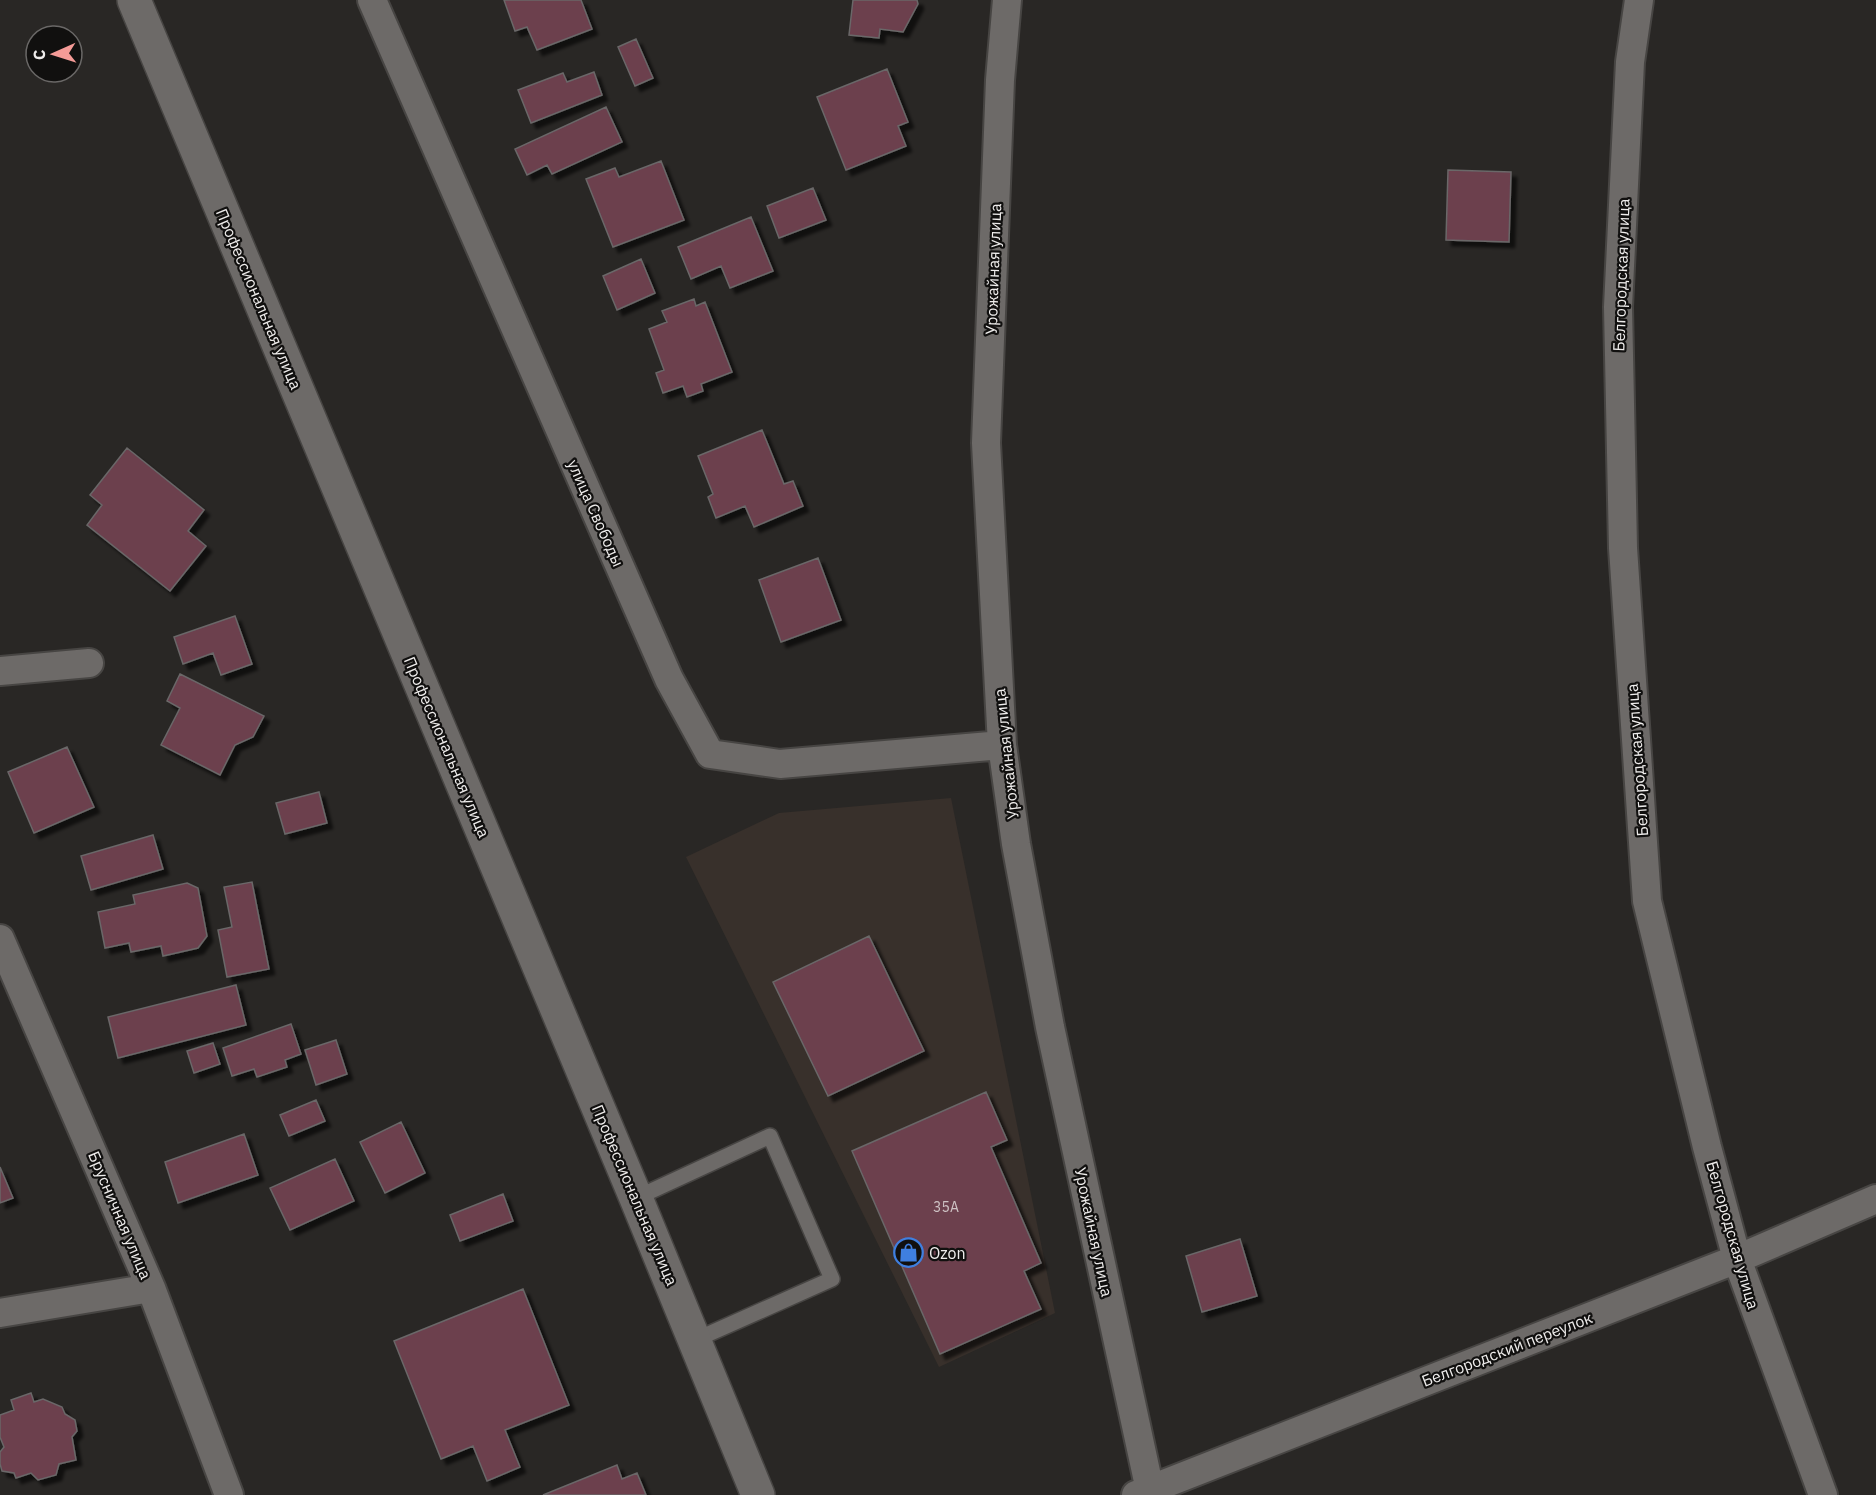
<svg xmlns="http://www.w3.org/2000/svg" width="1876" height="1495" viewBox="0 0 1876 1495" font-family="'IBM Plex Sans',sans-serif">
<style>
.built{fill:#38302b}
.building{fill:#6c3f4e;stroke:#6a6768;stroke-width:1.5;filter:url(#shadow)}
.lines{fill:none;stroke-linecap:round;stroke-linejoin:round}
.lane-casing{stroke:#474543;stroke-width:18}
.street-casing{stroke:#474543;stroke-width:32}
.secondary-casing{stroke:#474543;stroke-width:36}
.lane{stroke:#6d6a68;stroke-width:15}
.street{stroke:#6d6a68;stroke-width:28}
.secondary{stroke:#6d6a68;stroke-width:33}
.labels{text-anchor:middle;dominant-baseline:central;stroke-width:4.5;stroke-linejoin:round;paint-order:stroke}
.number-label{font-size:14px;fill:#cec2c4}
.street-label{font-size:16px;fill:#efedec;stroke:#11100f}
.poi-label{font-size:16px;fill:#efedec;stroke:#11100f;text-anchor:start}
</style>
<defs>
<filter id="shadow"><feDropShadow dx="5.5" dy="5.5" stdDeviation="1.5" flood-color="#0009"/></filter>
</defs>
<rect width="100%" height="100%" fill="#292725"/>
<path class="built" d="M951,798l104,515 -116,54 -253,-510 93,-44z"/>
<path class="building" d="M504,0h77l11,29 -55,21 -10,-23 -12,4z
M853,0h64l1,4 -15,28 -23,-3 -1,9 -30,-3z
M636,39l17,39 -18,8 -17,-39z
M887,69l21,53 -10,4 8,20 -60,24 -29,-73z
M594,72l8,23 -71,28 -13,-33 45,-17 4,9z
M606,107l16,35 -70,32 -5,-9 -20,10 -12,-26z
M661,161l23,59 -71,27 -27,-68 29,-11 4,9z
M1448,170l63,2 -2,70 -63,-2z
M813,188l13,32 -47,18 -12,-32z
M751,217l22,54 -43,17 -9,-22 -30,13 -13,-32z
M641,259l14,34 -38,17 -14,-34z
M694,299l2,7 9,-4 27,70 -31,12 2,7 -16,6 -4,-11 -20,7 -7,-20 8,-3 -15,-41 18,-7 -5,-11z
M762,430l22,54 9,-3 10,25 -49,21 -9,-21 -29,12 -8,-21 5,-3 -15,-38z
M127,448l77,62 -16,21 18,15 -36,45 -83,-66 15,-20 -12,-10z
M818,558l23,62 -60,22 -22,-62z
M235,616l17,48 -31,11 -8,-22 -30,11 -9,-27z
M180,674l84,42 -11,21 -18,8 -15,30 -59,-30 19,-37 -13,-7z
M67,747l27,60 -60,26 -26,-61z
M319,792l8,31 -42,11 -9,-31z
M153,835l10,34 -72,21 -10,-34z
M252,882l17,87 -42,8 -9,-47 14,-3 -8,-40z
M187,883l11,5 9,48 -9,12 -35,8 -2,-10 -30,6 -2,-9 -24,5 -7,-36 37,-8 -2,-9z
M869,936l55,115 -96,45 -55,-114z
M236,985l10,40 -128,33 -10,-41z
M291,1024l10,30 -16,6 2,7 -30,10 -3,-8 -22,7 -9,-28z
M336,1040l11,34 -31,11 -11,-35z
M213,1043l7,21 -26,9 -7,-22z
M986,1092l21,48 -16,7 50,116 -17,8 17,38 -101,45 -88,-203z
M316,1100l9,21 -36,15 -9,-21z
M401,1122l24,51 -40,20 -25,-51z
M244,1134l14,41 -80,28 -13,-41z
M335,1159l19,42 -64,29 -20,-42z
M0,1167l13,31 -13,5z
M503,1194l10,27 -53,20 -10,-26z
M1240,1239l17,57 -55,16 -16,-56z
M523,1289l46,116 -64,25 15,37 -33,14 -14,-35 -32,13 -47,-118z
M31,1393l3,9 9,-3 19,8 3,7 10,6 2,11 -5,6 4,23 -17,4 -3,11 -18,5 -7,-7 -15,5 -2,-5 -12,-2 -2,-7v-12l4,-5 -4,-10v-22l14,-5 -3,-10z
M617,1465l5,14 15,-6 9,22h-103z"/>
<g class="lines">
<defs>
<path id="lane" d="M636,1198l134,-62 62,143 -137,61"/>
<path id="street" d="M372,0l297,679 41,75 70,10 222,-19
M1007,0l-7,80 -14,363 16,302 14,99 34,183 101,468
M1639,0l-9,62 -12,245 5,241 24,353 60,246 30,112 86,236
M0,671l89,-8
M0,939l151,349 78,207
M0,1313l151,-25
M1136,1495l601,-236 139,-60"/>
<path id="secondary" d="M134,0l502,1198 122,297"/>
</defs>
<use href="#lane" class="lane-casing"/>
<use href="#street" class="street-casing"/>
<use href="#secondary" class="secondary-casing"/>
<use href="#lane" class="lane"/>
<use href="#street" class="street"/>
<use href="#secondary" class="secondary"/>
</g>
<defs>
<symbol id="shop-ring" viewBox="-11 -11 22 22"><circle r="9.5" fill="#11100f" stroke="#3f7fe0" stroke-width="1.5"/><path d="M-5-2.5h2.3a2.7 3.5 0 0 1 5.4 0H5L5.5 6h-11ZM-1.5-2.5h3a1.5 2.3 0 0 0-3 0Z" fill="#3f7fe0"/></symbol>
</defs>
<g fill-rule="evenodd">
<use href="#shop-ring" x="892" y="1236" width="33" height="33"/>
</g>
<g class="labels">
<g class="number-label">
<text x="946" y="1207">35А</text>
</g>
<g class="street-label">
<text transform="translate(993 269) rotate(-88)">Урожайная улица</text>
<text transform="translate(1621 275) rotate(-88)">Белгородская улица</text>
<text transform="translate(259 299) rotate(67)">Профессиональная улица</text>
<text transform="translate(596 513) rotate(66)">улица Свободы</text>
<text transform="translate(447 747) rotate(67)">Профессиональная улица</text>
<text transform="translate(1006 754) rotate(-96)">Урожайная улица</text>
<text transform="translate(1637 760) rotate(-94)">Белгородская улица</text>
<text transform="translate(635 1195) rotate(67)">Профессиональная улица</text>
<text transform="translate(120 1215) rotate(67)">Брусничная улица</text>
<text transform="translate(1094 1232) rotate(78)">Урожайная улица</text>
<text transform="translate(1733 1235) rotate(74)">Белгородская улица</text>
<text transform="translate(1507 1349) rotate(-21)">Белгородский переулок</text>
</g>
<g class="poi-label">
<text x="929" y="1253">Ozon</text>
</g>
</g>
<g transform="translate(54 54) rotate(267)"><circle r="28" fill="#11100f" stroke="#6a6867" stroke-width="1.5"/>
<path d="M0-4.5L10 22L0 15L-10 22Z" fill="#f59b97"/>
<text y="-9" font-size="16" font-weight="bold" text-anchor="middle" fill="#efedec">С</text>
</g>
</svg>
